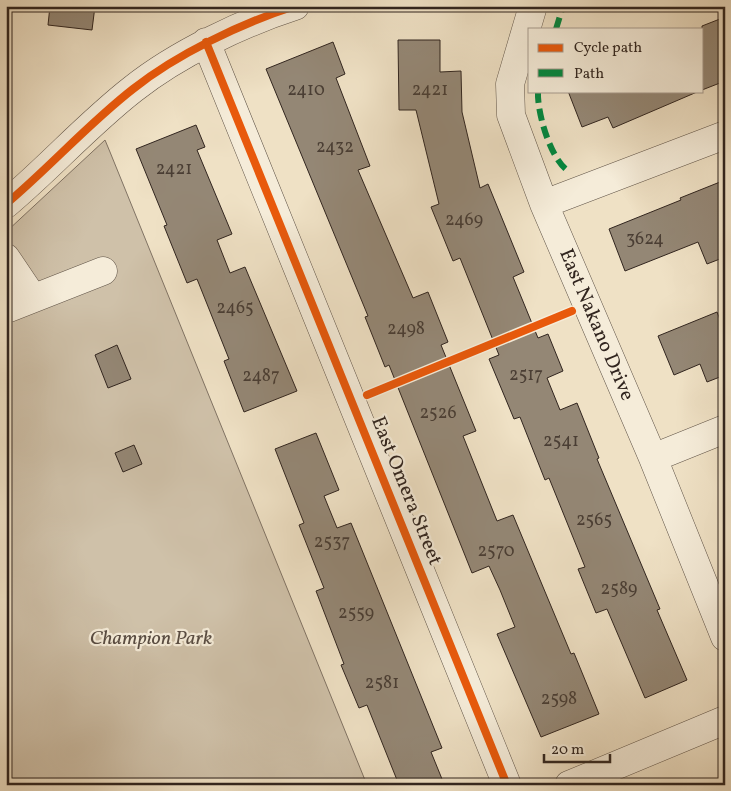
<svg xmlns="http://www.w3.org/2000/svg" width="731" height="791" viewBox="0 0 731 791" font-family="Vollkorn,serif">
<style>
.green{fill:#cfc1a9;stroke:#807364}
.building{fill:#948775;stroke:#31251f}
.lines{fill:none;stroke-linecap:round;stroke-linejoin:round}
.minor-casing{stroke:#605448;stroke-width:29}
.minor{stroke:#f5ecd9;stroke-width:28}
.quiet{stroke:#00873e;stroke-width:6;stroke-dasharray:12 6;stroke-linecap:butt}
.cycleway-casing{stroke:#f5ecd9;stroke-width:11}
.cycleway{stroke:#e8590c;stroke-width:8}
.labels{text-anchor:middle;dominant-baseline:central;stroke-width:4.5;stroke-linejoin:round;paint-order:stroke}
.number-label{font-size:18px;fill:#4a3e34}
.street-label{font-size:20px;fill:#31251f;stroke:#f5ecd9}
.park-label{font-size:20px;font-style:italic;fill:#584c42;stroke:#f5ecd9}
</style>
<rect width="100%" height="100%" fill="#efe1c5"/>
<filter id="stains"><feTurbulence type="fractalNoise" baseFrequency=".004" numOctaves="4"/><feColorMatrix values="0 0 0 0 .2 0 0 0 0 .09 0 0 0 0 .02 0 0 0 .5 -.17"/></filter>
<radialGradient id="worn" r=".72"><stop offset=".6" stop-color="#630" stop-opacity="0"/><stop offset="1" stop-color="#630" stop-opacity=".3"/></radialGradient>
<path class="green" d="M105,140l5,12 257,633h-361v-553z"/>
<path class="building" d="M50,6h45l-3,24 -44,-5z
M725,17v64l-23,9v-64z
M398,40h42v32l21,-1 1,41 18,76 8,-4 36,88 -11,5 25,61 10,-4 15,37 -16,7 13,32 17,-7 22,55 -2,1 63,150 -3,1 30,70 -42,18 -38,-89 -11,4 -18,-44 7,-2 -36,-89 -4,2 -25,-63 -6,2 -25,-60 10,-4 -39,-97 -7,3 -22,-54 8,-3 -23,-94h-17z
M333,42l12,32 -9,4 34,88 -12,4 55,128 15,-6 20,50 -7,3 35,86 -13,5 34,85 16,-6 58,139 3,-1 25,61 -58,23 -44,-103 18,-7 -15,-37 -11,-24 -17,7 -83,-208 -4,2 -20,-50 3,-1 -102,-247z
M568,91h129v1l-84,36 -5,-11 -26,10z
M196,125l9,22 -8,3 35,84 -15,6 13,33 15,-6 52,124 -53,21 -20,-51 5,-2 -32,-80 -10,4 -23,-57 3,-1 -31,-76z
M725,180v77l-18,7 -9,-22 -73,29 -16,-42 72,-29 -1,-2z
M717,312l8,20v43l-18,7 -7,-18 -26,11 -16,-39z
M117,345l14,34 -23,9 -13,-33z
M316,433l23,57 -15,6 13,32 14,-5 91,225 -11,4 11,27 -13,6h-30l-32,-80 -8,3 -18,-43 3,-1 -28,-73 8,-3 -25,-63 5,-2 -29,-74z
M134,445l8,19 -19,8 -8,-19z"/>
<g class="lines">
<defs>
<path id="minor" d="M533,6l-23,78 1,31 33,89 109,254 72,179
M206,42l301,743
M6,204c44,-37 82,-80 127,-115 44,-35 109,-66 162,-83
M544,204l181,-69
M6,258l27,40
M9,308l94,-37
M653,458l72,-29
M569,785l156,-65"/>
</defs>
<use href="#minor" class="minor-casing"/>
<use href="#minor" class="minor"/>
<path class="quiet" d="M556,29l7,-23
M538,91c-1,22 12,66 29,79"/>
<defs>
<path id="cycleway" d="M206,42l301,743
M6,204c44,-37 82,-80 127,-115 44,-35 109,-66 162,-83
M367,395l205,-84"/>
</defs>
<use href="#cycleway" class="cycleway-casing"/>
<use href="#cycleway" class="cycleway"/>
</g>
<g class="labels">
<g class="number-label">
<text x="306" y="90">2410</text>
<text x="430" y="90">2421</text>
<text x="335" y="147">2432</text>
<text x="174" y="169">2421</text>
<text x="464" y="220">2469</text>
<text x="645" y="239">3624</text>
<text x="235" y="308">2465</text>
<text x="406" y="329">2498</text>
<text x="526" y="375">2517</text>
<text x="261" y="376">2487</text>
<text x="438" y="413">2526</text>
<text x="561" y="441">2541</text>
<text x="594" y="520">2565</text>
<text x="332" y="542">2537</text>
<text x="496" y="551">2570</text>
<text x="619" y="589">2589</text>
<text x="356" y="613">2559</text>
<text x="382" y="683">2581</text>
<text x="559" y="699">2598</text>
</g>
<g class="street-label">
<text transform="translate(596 325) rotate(67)">East Nakano Drive</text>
<text transform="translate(406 491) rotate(68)">East Omera Street</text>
</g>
<g class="park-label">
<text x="151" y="639">Champion Park</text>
</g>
</g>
<rect width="731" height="791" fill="none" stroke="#efe1c5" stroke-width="25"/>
<rect x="8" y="8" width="716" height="776" fill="none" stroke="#31251f" stroke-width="2.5"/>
<rect x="12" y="12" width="706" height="766" fill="none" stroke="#31251f"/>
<rect x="528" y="28" width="175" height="65" fill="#f5ecd9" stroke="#a79c8f"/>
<rect x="538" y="44" width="25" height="8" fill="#e8590c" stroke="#a79c8f"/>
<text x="574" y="52" font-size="15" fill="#31251f">Cycle path</text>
<rect x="538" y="69" width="25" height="8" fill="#00873e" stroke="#a79c8f"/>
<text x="574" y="78" font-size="15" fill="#31251f">Path</text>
<path d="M544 754v8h66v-8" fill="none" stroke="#31251f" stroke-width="2.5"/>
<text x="551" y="754" font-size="15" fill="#31251f" stroke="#f5ecd9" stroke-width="4" paint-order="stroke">20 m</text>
<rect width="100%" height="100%" filter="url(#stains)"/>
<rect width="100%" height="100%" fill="url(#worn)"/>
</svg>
